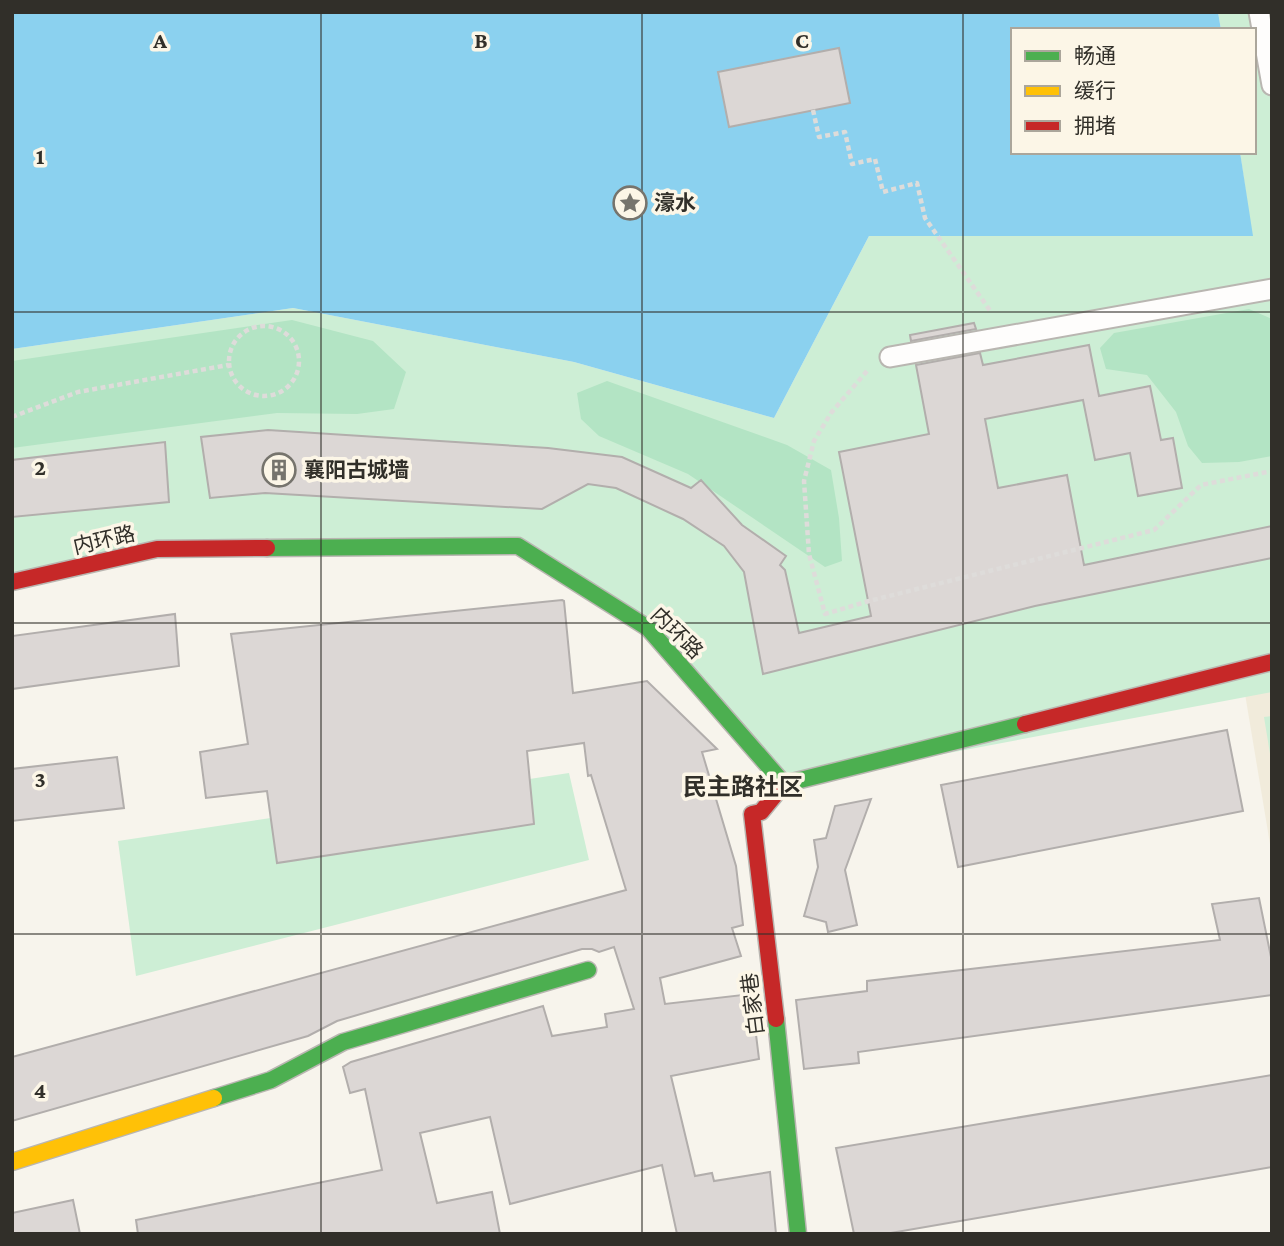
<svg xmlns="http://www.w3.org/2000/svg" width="1284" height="1246" viewBox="0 0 1284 1246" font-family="'Crimson Pro','Noto Sans SC',serif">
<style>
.built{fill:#f1ebdb}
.green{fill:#cdeed5}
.forest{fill:#b3e4c4}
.water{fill:#8bd1ef}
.building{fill:#dcd7d5;stroke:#b2aeac;stroke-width:2}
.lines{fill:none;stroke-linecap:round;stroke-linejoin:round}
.lane-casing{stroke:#b9b6b1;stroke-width:23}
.fast-casing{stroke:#b9b6b1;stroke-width:19}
.slow-casing{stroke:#b9b6b1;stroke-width:19}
.jam-casing{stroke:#b9b6b1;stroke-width:19}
.path{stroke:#dedcda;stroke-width:4.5;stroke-dasharray:5 3.5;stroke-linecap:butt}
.lane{stroke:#fefdfc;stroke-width:19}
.fast{stroke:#4caf50;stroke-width:16}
.slow{stroke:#ffc107;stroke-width:16}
.jam{stroke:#c62828;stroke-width:16}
.grid{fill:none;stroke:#312f29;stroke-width:2;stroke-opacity:0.55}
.labels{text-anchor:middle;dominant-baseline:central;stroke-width:7;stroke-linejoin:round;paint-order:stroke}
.poi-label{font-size:21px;font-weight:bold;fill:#312f29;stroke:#fcf6e7;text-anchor:start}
.street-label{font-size:21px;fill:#312f29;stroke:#fcf6e7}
.quarter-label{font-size:24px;font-weight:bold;fill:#312f29;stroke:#fcf6e7}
.grid-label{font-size:23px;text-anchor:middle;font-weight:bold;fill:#312f29;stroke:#fcf6e7;stroke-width:7;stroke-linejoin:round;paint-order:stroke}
</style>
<rect width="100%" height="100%" fill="#f7f4ec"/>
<path class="built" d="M1272,662v194l-31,-186z"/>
<path class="green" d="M1218,12h54v680l-488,92 -136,-156 -130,-82 -361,3 -145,33v-233l281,-41 281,54 200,56 95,-182h383l-12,-84h14v-122h-33z
M1272,716v50l-8,-49z
M569,773l20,87 -453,116 -18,-135z"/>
<path class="forest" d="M1249,309l23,10v137l-33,6 -37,1 -14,-17 -12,-34 -29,-37 -41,-6 -6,-21 14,-15z
M292,320l81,21 33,31 -12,37 -37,5 -80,-1 -265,35v-87z
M607,381l180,64 44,25 8,48 3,43 -17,6 -137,-93 -89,-38 -18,-17 -4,-26z"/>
<path class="water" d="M12,12h1206l3,18h-208v122h227l13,84h-384l-95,182 -200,-56 -281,-54 -281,41z"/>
<path class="building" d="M839,48l11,55 -121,24 -11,-55z
M974,323l2,6 -65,12 -1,-6z
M1089,345l10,51 51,-10 11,54 12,-2 9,50 -44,8 -8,-43 -35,7 -12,-60 -98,19 13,69 69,-13 17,90 188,-39v32l-237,48 -272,68 -19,-102 -20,-26 -41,-27 -67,-31 -28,-4 -46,25 -277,-16 -55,5 -9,-61 67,-7 280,18 74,9 69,31 10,-8 41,45 44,31 -6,9 5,5 14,63 72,-17 -32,-164 90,-18 -13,-69 64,-12 3,12z
M165,442l4,60 -157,15v-57z
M562,600l2,1 9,92 74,-12 70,68 -15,3 34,114 7,59 -11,3 9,28 -81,22 5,26 86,-10 8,65 -88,17 24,100 17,-3 2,8 56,-9 6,62h-99l-15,-69 -152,39 -20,-87 -70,16 17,70 55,-11 8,42h-362l-2,-14 246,-50 -17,-81 -15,4 -7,-26 8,-5 192,-56 9,30 55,-9 -2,-13 29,-5 -20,-62 -15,5 -7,-3h-10l-245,72 -29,15 -296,85v-64l614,-167 -35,-115 -3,1 -4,-33 -57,8 7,73 -257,39 -10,-72 -61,7 -6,-46 48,-8 -17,-110z
M175,614l4,52 -167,23v-53z
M1227,730l16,81 -285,56 -17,-82z
M117,757l7,51 -112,13v-52z
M871,799l-26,71 12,55 -29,7 -2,-10 -22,-6 14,-49 -4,-27 12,-2 9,-32z
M1259,898l13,64v33l-414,57 1,11 -55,6 -8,-69 71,-9v-10l353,-41 -8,-36z
M1272,1075v92l-387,67h-31l-18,-86z
M73,1200l7,34h-68v-21z"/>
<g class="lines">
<defs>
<path id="lane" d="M1259,12l13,73
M890,357l382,-68"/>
<path id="fast" d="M267,548l251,-2 130,82 136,156 241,-60
M776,1019l22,215
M214,1098l57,-18 72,-38 245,-72"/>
<path id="slow" d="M12,1162l202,-64"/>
<path id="jam" d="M12,582l145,-33 110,-1
M1025,724l247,-62
M776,1019l-24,-205 9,-2 23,-28"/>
</defs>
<use href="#lane" class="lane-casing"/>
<use href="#fast" class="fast-casing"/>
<use href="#slow" class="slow-casing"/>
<use href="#jam" class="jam-casing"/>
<path class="path" d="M813,110l6,27 26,-5 7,32 23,-5 8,33 34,-9 8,35 66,94
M229 361a35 35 0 1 1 70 0a35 35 0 1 1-70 0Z
M867,371l-36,42 -17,28 -10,40 5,73 16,60 44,-13 285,-71 47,-45 71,-14
M12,417l66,-25 150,-27"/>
<use href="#lane" class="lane"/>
<use href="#fast" class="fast"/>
<use href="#slow" class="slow"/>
<use href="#jam" class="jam"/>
</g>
<path class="grid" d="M321,12v1222M642,12v1222M963,12v1222M12,312h1260M12,623h1260M12,934h1260"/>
<defs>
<symbol id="sight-ring" viewBox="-11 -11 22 22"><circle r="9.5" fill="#fcf6e7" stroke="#76746d" stroke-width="1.5"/><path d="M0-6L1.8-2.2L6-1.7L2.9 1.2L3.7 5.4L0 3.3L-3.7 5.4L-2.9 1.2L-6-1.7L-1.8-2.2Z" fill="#76746d"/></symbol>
<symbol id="building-ring" viewBox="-11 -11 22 22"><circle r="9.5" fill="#fcf6e7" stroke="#76746d" stroke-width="1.5"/><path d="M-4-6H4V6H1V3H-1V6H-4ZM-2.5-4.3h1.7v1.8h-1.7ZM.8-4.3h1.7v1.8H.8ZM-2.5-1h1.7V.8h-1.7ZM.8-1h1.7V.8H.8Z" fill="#76746d"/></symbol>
</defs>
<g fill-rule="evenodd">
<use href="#sight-ring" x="611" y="184" width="38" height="38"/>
<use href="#building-ring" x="260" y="451" width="38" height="38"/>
</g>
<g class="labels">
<g class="poi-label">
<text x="654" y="203">濠水</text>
<text x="304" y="470">襄阳古城墙</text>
</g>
<g class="street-label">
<text transform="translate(104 540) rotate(-13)">内环路</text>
<text transform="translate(677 633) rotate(45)">内环路</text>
<text transform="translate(753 1004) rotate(-97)">白家巷</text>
</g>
<g class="quarter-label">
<text x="743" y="786">民主路社区</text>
</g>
</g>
<g class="grid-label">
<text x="160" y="48">A</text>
<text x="481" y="48">B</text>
<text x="802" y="48">C</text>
<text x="40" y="164">1</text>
<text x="40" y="475">2</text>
<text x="40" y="787">3</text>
<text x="40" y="1098">4</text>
</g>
<rect width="1284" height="1246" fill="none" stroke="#312f29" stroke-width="28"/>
<rect x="1011" y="28" width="245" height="126" fill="#fcf6e7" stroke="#aba69b" stroke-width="2"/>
<rect x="1025" y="51" width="35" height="10" fill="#4caf50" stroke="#aba69b" stroke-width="2"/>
<text x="1074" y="63" font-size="21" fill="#312f29">畅通</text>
<rect x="1025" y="86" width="35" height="10" fill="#ffc107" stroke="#aba69b" stroke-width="2"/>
<text x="1074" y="98" font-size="21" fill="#312f29">缓行</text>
<rect x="1025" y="121" width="35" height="10" fill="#c62828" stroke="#aba69b" stroke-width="2"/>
<text x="1074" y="133" font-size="21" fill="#312f29">拥堵</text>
</svg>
